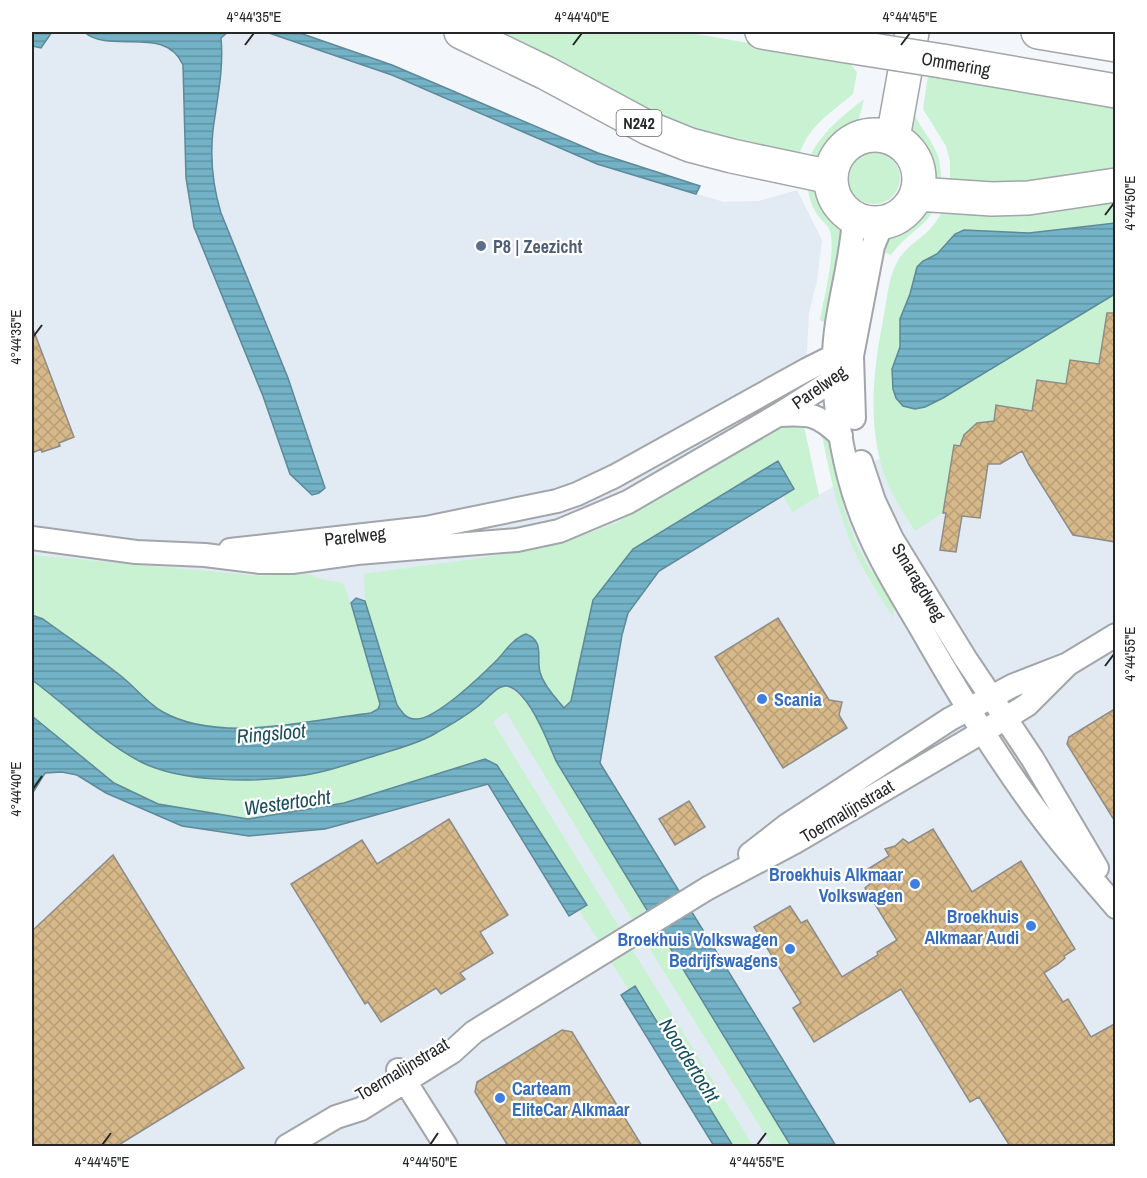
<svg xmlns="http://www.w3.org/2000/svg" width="1147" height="1178" viewBox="0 0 1147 1178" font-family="'Archivo Narrow',sans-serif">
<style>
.built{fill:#e2eaf4}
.grass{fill:#c8f2d1}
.water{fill:url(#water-rules);stroke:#5d8998;stroke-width:1.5}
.building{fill:url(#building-cross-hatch);stroke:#8e8c88;stroke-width:1.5}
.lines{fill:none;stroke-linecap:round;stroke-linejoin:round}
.minor-casing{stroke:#a2a5a9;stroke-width:26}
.highway-casing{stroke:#a2a5a9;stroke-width:36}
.minor{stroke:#fff;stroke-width:22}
.highway{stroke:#fff;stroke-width:33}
.highway-bridge-casing{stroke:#a2a5a9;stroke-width:36;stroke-linecap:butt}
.highway-bridge{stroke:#fff;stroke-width:33}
.ticks{fill:none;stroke:#262729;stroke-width:2}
.service-dot{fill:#5c6f8a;stroke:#fff;stroke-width:2}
.shop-dot{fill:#3f7fe0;stroke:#fff;stroke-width:2}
.labels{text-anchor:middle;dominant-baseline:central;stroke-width:4.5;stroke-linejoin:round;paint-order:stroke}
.shield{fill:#fff;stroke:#676869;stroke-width:1.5}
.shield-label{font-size:16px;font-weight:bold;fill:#262729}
.street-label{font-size:18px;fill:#262729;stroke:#fff}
.service-label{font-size:18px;font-weight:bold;fill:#4e5e75;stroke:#fff;text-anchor:start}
.shop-label{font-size:18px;font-weight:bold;fill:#366cbe;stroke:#fff;text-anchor:end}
.water-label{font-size:20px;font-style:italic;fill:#184e5d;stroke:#fff}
.neatline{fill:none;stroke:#262729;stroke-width:2}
.ticks-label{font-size:15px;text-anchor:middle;fill:#262729}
</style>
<defs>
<pattern id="water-rules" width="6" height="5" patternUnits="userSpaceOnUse" patternTransform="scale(1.5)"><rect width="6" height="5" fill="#74b3c7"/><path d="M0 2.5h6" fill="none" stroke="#5f92a2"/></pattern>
<pattern id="building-cross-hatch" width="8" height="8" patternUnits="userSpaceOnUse" patternTransform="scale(1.5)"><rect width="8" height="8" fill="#d6b889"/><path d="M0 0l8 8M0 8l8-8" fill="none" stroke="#b89e76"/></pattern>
</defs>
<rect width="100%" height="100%" fill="#f3f6fa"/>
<path class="built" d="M52,32h32l9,7 123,-7h50l126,43 205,89 127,38 35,-1 38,-11 25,50 -5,41 -8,32 -6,109 16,73 296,-179v830h-1083v-1100l9,2z"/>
<path class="grass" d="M479,32h206l162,28 10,12 -4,22c-26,22 -47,33 -56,68l-67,-14z
M929,69l186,32v76l-165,11v-27l-4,-15 -23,-37z
M864,99l-6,23 -26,22 -11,22 -11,-9c12,-26 32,-40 54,-58z
M913,110c5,15 15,25 22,39 6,11 6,25 6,38l-13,-2c0,-27 -2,-32 -19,-52z
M848 178a26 26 0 1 1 52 0a26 26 0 1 1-52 0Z
M807,182l14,6 4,13 18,27 -16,96 -7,-4c4,-23 16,-68 10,-89 -2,-6 -7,-9 -11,-14 -8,-10 -11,-23 -12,-35z
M1115,188v35l-86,10 -71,-2 -16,19 -9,6 -22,31 -1,7 -10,25v28l-8,22v10l51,19 172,-104v48l-15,22 -29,-4 -4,24 -30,-4 -5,30 -35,-5 -3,16c-38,-8 -44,65 -50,91l-29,19c-8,-13 -17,-26 -24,-40 -25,-54 -19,-114 -8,-171 4,-19 5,-41 14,-58 7,-13 19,-20 29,-29 8,-7 14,-17 19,-26z
M937,206c-13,22 -32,29 -46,49l-7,-3 7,-19 28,-26z
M803,422l16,74 -27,16 -9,-17 10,-6 -160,60 -62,152 -7,7c-12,-14 -23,-27 -25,-46l-22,-23c-17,18 -78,82 -102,80 -9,0 -13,-7 -18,-14l-32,-104 -1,-27c86,-14 172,-17 254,-52l164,-97z
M820,425l7,5 18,57 -2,19 14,39 14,26 14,10 10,19 -2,18c-14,-24 -30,-47 -41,-72 -16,-39 -24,-80 -32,-121z
M32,555l229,21 43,-3 24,8 15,2 14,38 23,83 -2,5 -7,4c-63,7 -151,31 -208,-1 -16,-9 -28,-25 -42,-36 -25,-20 -52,-38 -78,-57l-11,-4z
M32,680l111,83 34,10 44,7 78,-4 107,-30 50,-26 19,-11 23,-21 9,-2 16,12 14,21 19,42 90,149 -14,9 -126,-207 -13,10 126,205 -21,13 -19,-30 8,-5 -90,-140 -153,38 -96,16 -90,-15 -44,-21 -82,-67z
M659,932l132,214h-19l-127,-205z
M632,949l121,197h-20l-98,-160 -6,4 -18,-28z"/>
<path class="water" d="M32,32h20l-11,16 -9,-2z
M84,32h144l-7,6c3,31 -4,61 -8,92 -3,28 0,57 8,83l67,165 37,110 -6,5 -7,2 -22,-21 -27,-78 -69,-169 -8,-49 -3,-113c-18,-41 -72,-10 -99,-33z
M266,32h31l95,33 206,88 102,33 -4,8 -99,-30 -205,-89z
M1115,223v71l-172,104 -18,9 -10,2 -12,-3 -7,-8 -3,-9 -1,-20 8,-22v-28l10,-25 7,-27 6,-6 14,-7 18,-20 9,-4 65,3z
M778,461l16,28 -135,82 -31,42 -6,22 -22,128 236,383h-45l-235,-385c-8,-19 -27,-70 -49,-75 -9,-1 -16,9 -22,14 -13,13 -33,24 -49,33 -16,10 -37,15 -55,21 -27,8 -56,19 -84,22 -44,7 -116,6 -156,-14 -41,-21 -73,-56 -109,-82v-65l11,4c26,19 53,37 78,57 14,11 26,27 42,36 57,32 145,8 208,1l7,-4 2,-5 -29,-101 5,-5 9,3 32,104c5,7 9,14 18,14 20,2 69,-46 83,-60 8,-9 16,-21 28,-25 19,7 10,23 14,38 4,14 15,25 24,36l7,-7 22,-101 40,-51z
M32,716l82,67 44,21 90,15 96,-16 141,-44 12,6 90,140 -18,11 -81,-132 -163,45 -76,7 -67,-10 -76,-33 -29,-18 -15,-3 -17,1 -13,21z
M635,986l98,160h-19l-93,-151z"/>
<path class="building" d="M1107,313h9v229l-43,-7 -44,-70 -7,-14 -22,13h-12l-8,54 -18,-2 -6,36 -16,-2 6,-37h-3l11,-68 6,1 4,-11 13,-12 17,-2 2,-16 36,6 5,-31 29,4 4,-24 29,4z
M33,329l41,108 -15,6 1,3 -18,6 -1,-3 -9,4z
M778,618l51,82 13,2 -3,13 8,13 -64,40 -68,-111z
M1116,708v115l-49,-79 2,-7z
M689,801l16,26 -30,18 -16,-26z
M449,819l59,96 -28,17 13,21 -33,20 5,6 -24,15 -5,-6 -55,34 -13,-20 -3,2 -74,-120 71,-44 15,24z
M933,829l39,63 49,-31 54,88 -11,7 1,2 -7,6 -14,9 19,29 5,-3 23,38 25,-14v118l-10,5h-96l-31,-49 -9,5 -69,-113 -87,53 -21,-34 8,-5 -47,-76 36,-21 11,17 6,-3 35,57 36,-22 -1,-3 20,-12 -32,-52 5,-4 -7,-12 26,-16 -4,-7 10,-3 8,-7 6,4z
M113,855l131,213 -127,78h-85v-215z
M562,1030l10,2 70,114h-134l-33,-54 2,-10z"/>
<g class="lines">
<defs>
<path id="minor" d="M854,217c-2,47 -19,93 -20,139 -1,55 11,123 33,173 17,40 42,78 63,115 36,62 73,123 116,179 22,29 46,56 70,84
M778,415c32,-2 40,-1 63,21
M854,418l-2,-62 21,-110 10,-24
M861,462l13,39 18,38 73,119 67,100 65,110
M32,538l104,14 69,3 55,7h32l65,-9 160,-13 42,-9 69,-29 150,-87 57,-36 17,-13 -18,-10
M230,550l196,-22 131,-27 20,-7 38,-18 191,-106 28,-14
M750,854l36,-28 164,-107 64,-34 54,-21 48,-29
M398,1070l48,76
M287,1146l49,-29 25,-8 91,-57 22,-20 234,-144 87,-46 211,-124 21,-13 41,-41"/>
<path id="highway" d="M461,32l85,41 102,55 42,17 42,11 99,21
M762,32l85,14
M1038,32l78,13
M942,61l174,30
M831 179a44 44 0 1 1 88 0a44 44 0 1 1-88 0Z
M893,138l19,-106
M917,194l75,5 36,-1 88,-13"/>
</defs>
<use href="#minor" class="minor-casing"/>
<use href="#highway" class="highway-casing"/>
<use href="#minor" class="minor"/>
<use href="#highway" class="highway"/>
<defs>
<path id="highway-bridge" d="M847,46l95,15"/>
</defs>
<use href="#highway-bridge" class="highway-bridge-casing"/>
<use href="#highway-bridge" class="highway-bridge"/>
</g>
<path class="ticks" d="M245,45l9,-12M573,45l9,-12M901,45l9,-12M1105,215l9,-12M33,337l9,-12M1105,666l9,-12M33,789l9,-13M102,1145l9,-12M430,1145l8,-12M757,1145l9,-12"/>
<circle class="service-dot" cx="481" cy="246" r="6"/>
<g class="shop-dot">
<circle cx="762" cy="699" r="6"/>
<circle cx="915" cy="884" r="6"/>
<circle cx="1031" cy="926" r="6"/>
<circle cx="790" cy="949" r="6"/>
<circle cx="500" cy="1098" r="6"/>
</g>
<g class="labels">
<rect class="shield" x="616.5" y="110" width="45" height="26" rx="4.5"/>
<g class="shield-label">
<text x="639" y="123">N242</text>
</g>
<g class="street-label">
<text transform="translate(956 64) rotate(10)">Ommering</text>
<text transform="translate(819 387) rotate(-35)">Parelweg</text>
<text transform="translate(355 536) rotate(-6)">Parelweg</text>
<text transform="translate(919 582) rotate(59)">Smaragdweg</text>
<text transform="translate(847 811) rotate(-31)">Toermalijnstraat</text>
<text transform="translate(402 1069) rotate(-31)">Toermalijnstraat</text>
</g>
<g class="service-label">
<text x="493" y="246">P8 | Zeezicht</text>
</g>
<g class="shop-label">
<text x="774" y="699" text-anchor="start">Scania</text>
<text x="903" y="874">Broekhuis Alkmaar<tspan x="903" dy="21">Volkswagen</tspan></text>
<text x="1019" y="916">Broekhuis<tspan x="1019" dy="21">Alkmaar Audi</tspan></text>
<text x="778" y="939">Broekhuis Volkswagen<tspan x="778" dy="21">Bedrijfswagens</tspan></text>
<text x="512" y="1088" text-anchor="start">Carteam<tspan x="512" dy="21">EliteCar Alkmaar</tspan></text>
</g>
<g class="water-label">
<text transform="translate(271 733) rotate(-5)">Ringsloot</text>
<text transform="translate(287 802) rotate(-8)">Westertocht</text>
<text transform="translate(690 1060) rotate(58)">Noordertocht</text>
</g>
</g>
<rect width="1147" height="1178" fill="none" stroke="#ffffff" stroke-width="66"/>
<rect x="33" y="33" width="1081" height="1112" class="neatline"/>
<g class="ticks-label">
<text x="254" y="22">4°44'35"E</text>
<text x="582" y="22">4°44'40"E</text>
<text x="910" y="22">4°44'45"E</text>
<text transform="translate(1130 203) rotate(-90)" y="5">4°44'50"E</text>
<text transform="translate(16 337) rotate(-90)" y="5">4°44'35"E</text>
<text transform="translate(1130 654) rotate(-90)" y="5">4°44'55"E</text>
<text transform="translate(16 789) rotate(-90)" y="5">4°44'40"E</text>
<text x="102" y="1167">4°44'45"E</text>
<text x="430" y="1167">4°44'50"E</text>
<text x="757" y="1167">4°44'55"E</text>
</g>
</svg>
